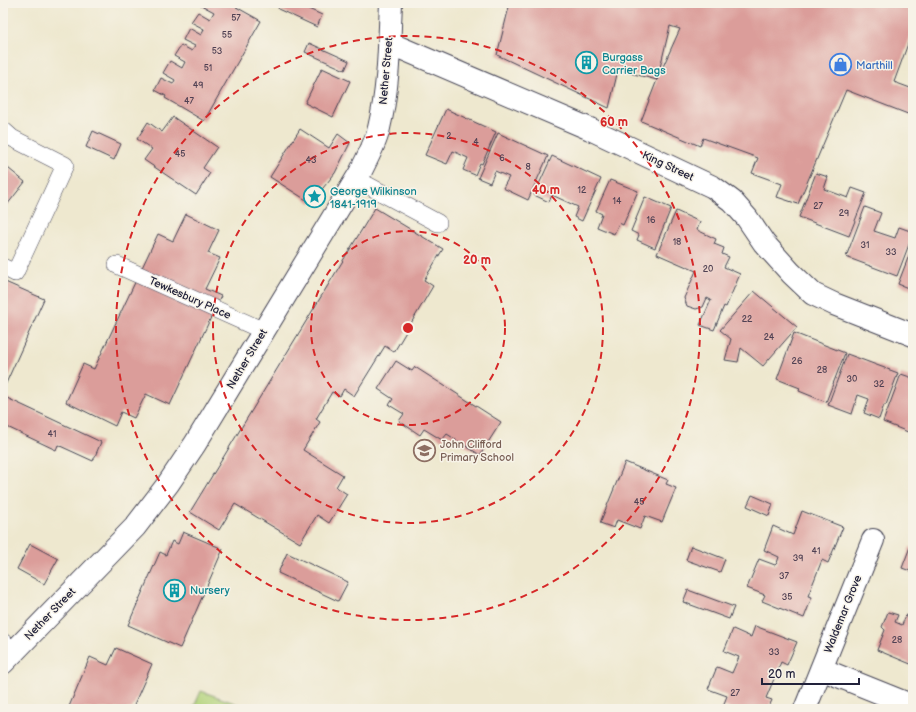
<svg xmlns="http://www.w3.org/2000/svg" width="916" height="712" viewBox="0 0 916 712" font-family="'Balsamiq Sans',sans-serif">
<style>
.green{fill:#b2d37a;stroke:#6a7a5a}
.building{fill:#db9d9a;fill-rule:evenodd}
.lines{fill:none;stroke-linecap:round;stroke-linejoin:round}
.lane-casing{stroke:#414051;stroke-width:18}
.street-casing{stroke:#414051;stroke-width:24}
.lane{stroke:#fff;stroke-width:17}
.street{stroke:#fff;stroke-width:22}
.ring{fill:none;stroke:#d62828;stroke-width:2;stroke-dasharray:7 5}
.labels{text-anchor:middle;dominant-baseline:central;stroke-width:3;stroke-linejoin:round;paint-order:stroke}
.number-label{font-size:9px;fill:#504153}
.culture-label{font-size:11px;fill:#0d838f;stroke:#f7f3e8;text-anchor:start}
.shop-label{font-size:11px;fill:#366cbe;stroke:#f7f3e8;text-anchor:start}
.street-label{font-size:11px;fill:#22223b;stroke:#f7f3e8}
.education-label{font-size:11px;fill:#785e54;stroke:#f7f3e8;text-anchor:start}
.centre{fill:#d62828;stroke:#f7f3e8;stroke-width:2}
.ring-label{font-size:12px;text-anchor:middle;font-weight:bold;fill:#d62828;stroke:#f7f3e8;stroke-width:3;stroke-linejoin:round;paint-order:stroke}
</style>
<rect width="100%" height="100%" fill="#f7f3e8"/>
<filter id="ink" filterUnits="userSpaceOnUse"><feTurbulence type="fractalNoise" baseFrequency=".025" numOctaves="2"/><feDisplacementMap in="SourceGraphic" scale="8" xChannelSelector="R" yChannelSelector="G"/><feConvolveMatrix kernelMatrix="1 2 1 2 8 2 1 2 1" color-interpolation-filters="sRGB"/></filter>
<filter id="wash" filterUnits="userSpaceOnUse"><feTurbulence type="fractalNoise" baseFrequency=".012" numOctaves="4" result="noise"/><feDisplacementMap in="SourceGraphic" scale="16" xChannelSelector="R" yChannelSelector="G"/><feGaussianBlur stdDeviation="0.9" result="paint"/><feColorMatrix in="noise" values="0 0 0 0 0 0 0 0 0 0 0 0 0 0 0 0 0 1.4 0 .05"/><feComposite in="paint" operator="in"/></filter>
<g filter="url(#wash)">
<rect width="100%" height="100%" fill="#eee8cf"/>
<path class="green" d="M201,691l50,18h-58z"/>
<g id="blocks">
<path class="building" d="M202,3h27l32,18 -57,100 -39,-23 1,-2 -11,-6 6,-12 12,6 2,-4 -12,-7 7,-12 12,7 3,-6 -11,-6 7,-11 11,6 3,-5 -12,-6 6,-12 12,7 2,-3 1,-3 -13,-7 7,-10 12,7 4,-7 -13,-7z
M281,3h14l27,12 -5,12 -39,-18z
M510,3h403v27l-19,52 19,7v27l-67,-26 -48,114 -21,-7 5,-13 -30,-11 6,-15 -55,-20 -3,8 -59,-25 16,-41 -39,-10 -9,38 -112,-53zM670,26l10,3 -23,51z
M309,43l40,18 -4,9 -40,-18z
M322,68l28,13 -17,36 -28,-14z
M446,109l50,23 -14,32 -2,-1 -5,12 -12,-5 5,-12 -15,-7 -6,13 -22,-9z
M173,117l44,30 -14,21 7,5 -14,22 -52,-35 8,-11 -15,-10 11,-17 14,10z
M300,129l29,19 9,-14 12,9 -15,30 -24,30 -41,-26z
M93,131l28,13 -7,16 -28,-13z
M498,133l50,23 -20,44 -25,-12 6,-11 -14,-6 -5,12 -12,-5z
M552,156l49,23 -19,42 -8,-4 4,-10 -26,-12 -3,7 -15,-7z
M3,164l22,18 -22,28z
M816,173l12,4 -4,12 24,9 4,-10 14,5 -17,43 -50,-19z
M610,180l28,11 -15,34 -4,-2 -5,11 -17,-7 5,-13 -6,-3z
M645,197l26,11 -16,40 -18,-8 2,-5 -8,-4z
M865,207l16,6 -7,18 21,7 4,-11 14,5v2l-16,42 -51,-19z
M375,208l68,41 -19,31 9,6 -39,66 -9,-6 -31,50 -10,-7 -4,7 -8,-4 -16,27 4,3 -17,28 40,25 -7,12 11,7 -18,29 -12,-8 -17,28 -65,-39 -16,26 -29,-18z
M676,211l24,11 -3,8 19,9 -2,5 10,4 -2,6 7,3 -5,10 16,7 -14,33 -2,-1 -10,24 -14,-5 11,-25 -4,-2 -4,9 -7,2 -9,-3 -3,-8 12,-27 -39,-17z
M186,214l33,16 -11,23 12,5 -15,31 16,7 -51,109 -24,-11 -12,24 -13,-6 -6,14 -49,-24 17,-38 11,5 64,-135 15,7z
M913,245v45l-15,-6z
M3,281l41,18 -41,91z
M754,291l43,36 -34,39 -22,-18 -3,14 -13,-2 6,-21 -11,-9z
M794,333l51,20 -19,49 -27,-11 1,-3 -23,-9z
M847,354l51,19 -12,32h-2l-5,14 -15,-6 5,-14 -11,-4 -6,19 -24,-9z
M396,361l16,10 3,-4 86,55 -21,33 -33,-21 -5,6 -18,-11 -4,6 -21,-14 5,-7 -15,-9 4,-6 -15,-10z
M901,374l12,4v50l-3,-1 -2,5 -25,-10z
M7,398l94,44 -8,19 -35,-16 -2,5 -53,-25v-20z
M625,462l43,18 -2,4 10,4 -14,34 -17,-6 -5,13 -23,-9 -3,8 -14,-5z
M752,495l21,9 -4,12 -22,-10z
M802,511l41,16 -15,36 -6,-3 -14,36 4,1 -8,21 -42,-17 3,-6 -18,-7 12,-29 16,6 2,-2 2,-6 -15,-7 9,-24 20,9z
M183,532l40,17 -43,99 -52,-23 32,-73 6,3 6,-14 6,3z
M30,544l28,15 -14,25 -27,-15z
M691,546l34,13 -5,13 -34,-12z
M910,547l3,1v24l-11,-4z
M287,553l61,29 -10,19 -60,-28z
M688,590l46,17 -5,12 -46,-17z
M888,612l10,3 -3,7 7,3 4,-10 7,3v47l-36,-15 8,-20 -3,-3z
M755,626l42,16 -10,23 -6,-3 -15,36 6,2 -4,9h-37l-8,-3 4,-10 -19,-7 9,-22 15,6 7,-16 -15,-6 9,-22 18,8z
M116,648l36,16 -20,45h-64l22,-52 18,8z"/>
</g>
</g>
<g filter="url(#ink)">
<use href="#blocks" fill-opacity="0" stroke="#414051" stroke-width="1"/>
<g class="lines">
<defs>
<path id="lane" d="M3,130l9,8 53,27 -50,108 -12,-6
M356,179l82,44
M117,265l147,66
M3,642l11,9"/>
<path id="street" d="M389,43l201,86 123,58 19,14 15,17 17,25 27,30 22,21 21,10 79,31
M3,663l132,-136 33,-43 27,-40 165,-271c7,-15 16,-30 19,-45 10,-41 10,-84 12,-125
M821,669l92,37
M805,709l68,-169"/>
</defs>
<use href="#lane" class="lane-casing"/>
<use href="#street" class="street-casing"/>
<use href="#lane" class="lane"/>
<use href="#street" class="street"/>
</g>
</g>
<g class="ring">
<circle cx="408" cy="328" r="97"/>
<circle cx="408" cy="328" r="195"/>
<circle cx="408" cy="328" r="292"/>
</g>
<defs>
<symbol id="building-ring" viewBox="-11 -11 22 22"><circle r="9.5" fill="#f7f3e8" stroke="#0f9aa8" stroke-width="1.5"/><path d="M-4-6H4V6H1V3H-1V6H-4ZM-2.5-4.3h1.7v1.8h-1.7ZM.8-4.3h1.7v1.8H.8ZM-2.5-1h1.7V.8h-1.7ZM.8-1h1.7V.8H.8Z" fill="#0f9aa8"/></symbol>
<symbol id="shop-ring" viewBox="-11 -11 22 22"><circle r="9.5" fill="#f7f3e8" stroke="#3f7fe0" stroke-width="1.5"/><path d="M-5-2.5h2.3a2.7 3.5 0 0 1 5.4 0H5L5.5 6h-11ZM-1.5-2.5h3a1.5 2.3 0 0 0-3 0Z" fill="#3f7fe0"/></symbol>
<symbol id="sight-ring" viewBox="-11 -11 22 22"><circle r="9.5" fill="#f7f3e8" stroke="#0f9aa8" stroke-width="1.5"/><path d="M0-6L1.8-2.2L6-1.7L2.9 1.2L3.7 5.4L0 3.3L-3.7 5.4L-2.9 1.2L-6-1.7L-1.8-2.2Z" fill="#0f9aa8"/></symbol>
<symbol id="school-ring" viewBox="-11 -11 22 22"><circle r="9.5" fill="#f7f3e8" stroke="#8d6e63" stroke-width="1.5"/><path d="M0-5L7-2L0 1L-7-2ZM-4 1L0 2.5L4 1V4Q0 6-4 4Z" fill="#8d6e63"/></symbol>
</defs>
<g fill-rule="evenodd">
<use href="#building-ring" x="574" y="50" width="25" height="25"/>
<use href="#shop-ring" x="828" y="52" width="25" height="25"/>
<use href="#sight-ring" x="302" y="184" width="25" height="25"/>
<use href="#school-ring" x="412" y="438" width="25" height="25"/>
<use href="#building-ring" x="162" y="578" width="25" height="25"/>
</g>
<g class="labels">
<g class="number-label">
<text x="236" y="18">57</text>
<text x="227" y="35">55</text>
<text x="217" y="51">53</text>
<text x="208" y="68">51</text>
<text x="198" y="85">49</text>
<text x="189" y="101">47</text>
<text x="449" y="136">2</text>
<text x="476" y="142">4</text>
<text x="180" y="154">45</text>
<text x="502" y="158">6</text>
<text x="311" y="160">43</text>
<text x="528" y="167">8</text>
<text x="582" y="190">12</text>
<text x="617" y="201">14</text>
<text x="818" y="206">27</text>
<text x="844" y="213">29</text>
<text x="651" y="220">16</text>
<text x="677" y="242">18</text>
<text x="865" y="245">31</text>
<text x="891" y="252">33</text>
<text x="708" y="269">20</text>
<text x="747" y="319">22</text>
<text x="769" y="337">24</text>
<text x="797" y="361">26</text>
<text x="822" y="370">28</text>
<text x="852" y="379">30</text>
<text x="879" y="384">32</text>
<text x="52" y="434">41</text>
<text x="639" y="502">45</text>
<text x="816" y="551">41</text>
<text x="798" y="558">39</text>
<text x="784" y="576">37</text>
<text x="787" y="597">35</text>
<text x="897" y="640">28</text>
<text x="774" y="652">33</text>
<text x="735" y="693">27</text>
</g>
<g class="culture-label">
<text x="602" y="57">Burgass<tspan x="602" dy="13">Carrier Bags</tspan></text>
<text x="330" y="191">George Wilkinson<tspan x="330" dy="13">1841-1919</tspan></text>
<text x="190" y="590">Nursery</text>
</g>
<g class="shop-label">
<text x="856" y="65">Marthill</text>
</g>
<g class="street-label">
<text transform="translate(386 71) rotate(-85)">Nether Street</text>
<text transform="translate(668 166) rotate(25)">King Street</text>
<text transform="translate(190 298) rotate(24)">Tewkesbury Place</text>
<text transform="translate(247 359) rotate(-59)">Nether Street</text>
<text transform="translate(50 614) rotate(-46)">Nether Street</text>
<text transform="translate(843 614) rotate(-68)">Waldemar Grove</text>
</g>
<g class="education-label">
<text x="440" y="444">John Clifford<tspan x="440" dy="13">Primary School</tspan></text>
</g>
</g>
<circle cx="408" cy="328" r="6" class="centre"/>
<g class="ring-label">
<text x="614" y="126">60 m</text>
<text x="546" y="194">40 m</text>
<text x="477" y="264">20 m</text>
</g>
<rect width="916" height="712" fill="none" stroke="#f7f3e8" stroke-width="16"/>
<path d="M762 678v6h97v-6" fill="none" stroke="#22223b" stroke-width="2"/>
<text x="768" y="678" font-size="12" fill="#22223b" stroke="#f7f3e8" stroke-width="3" paint-order="stroke">20 m</text>
</svg>
